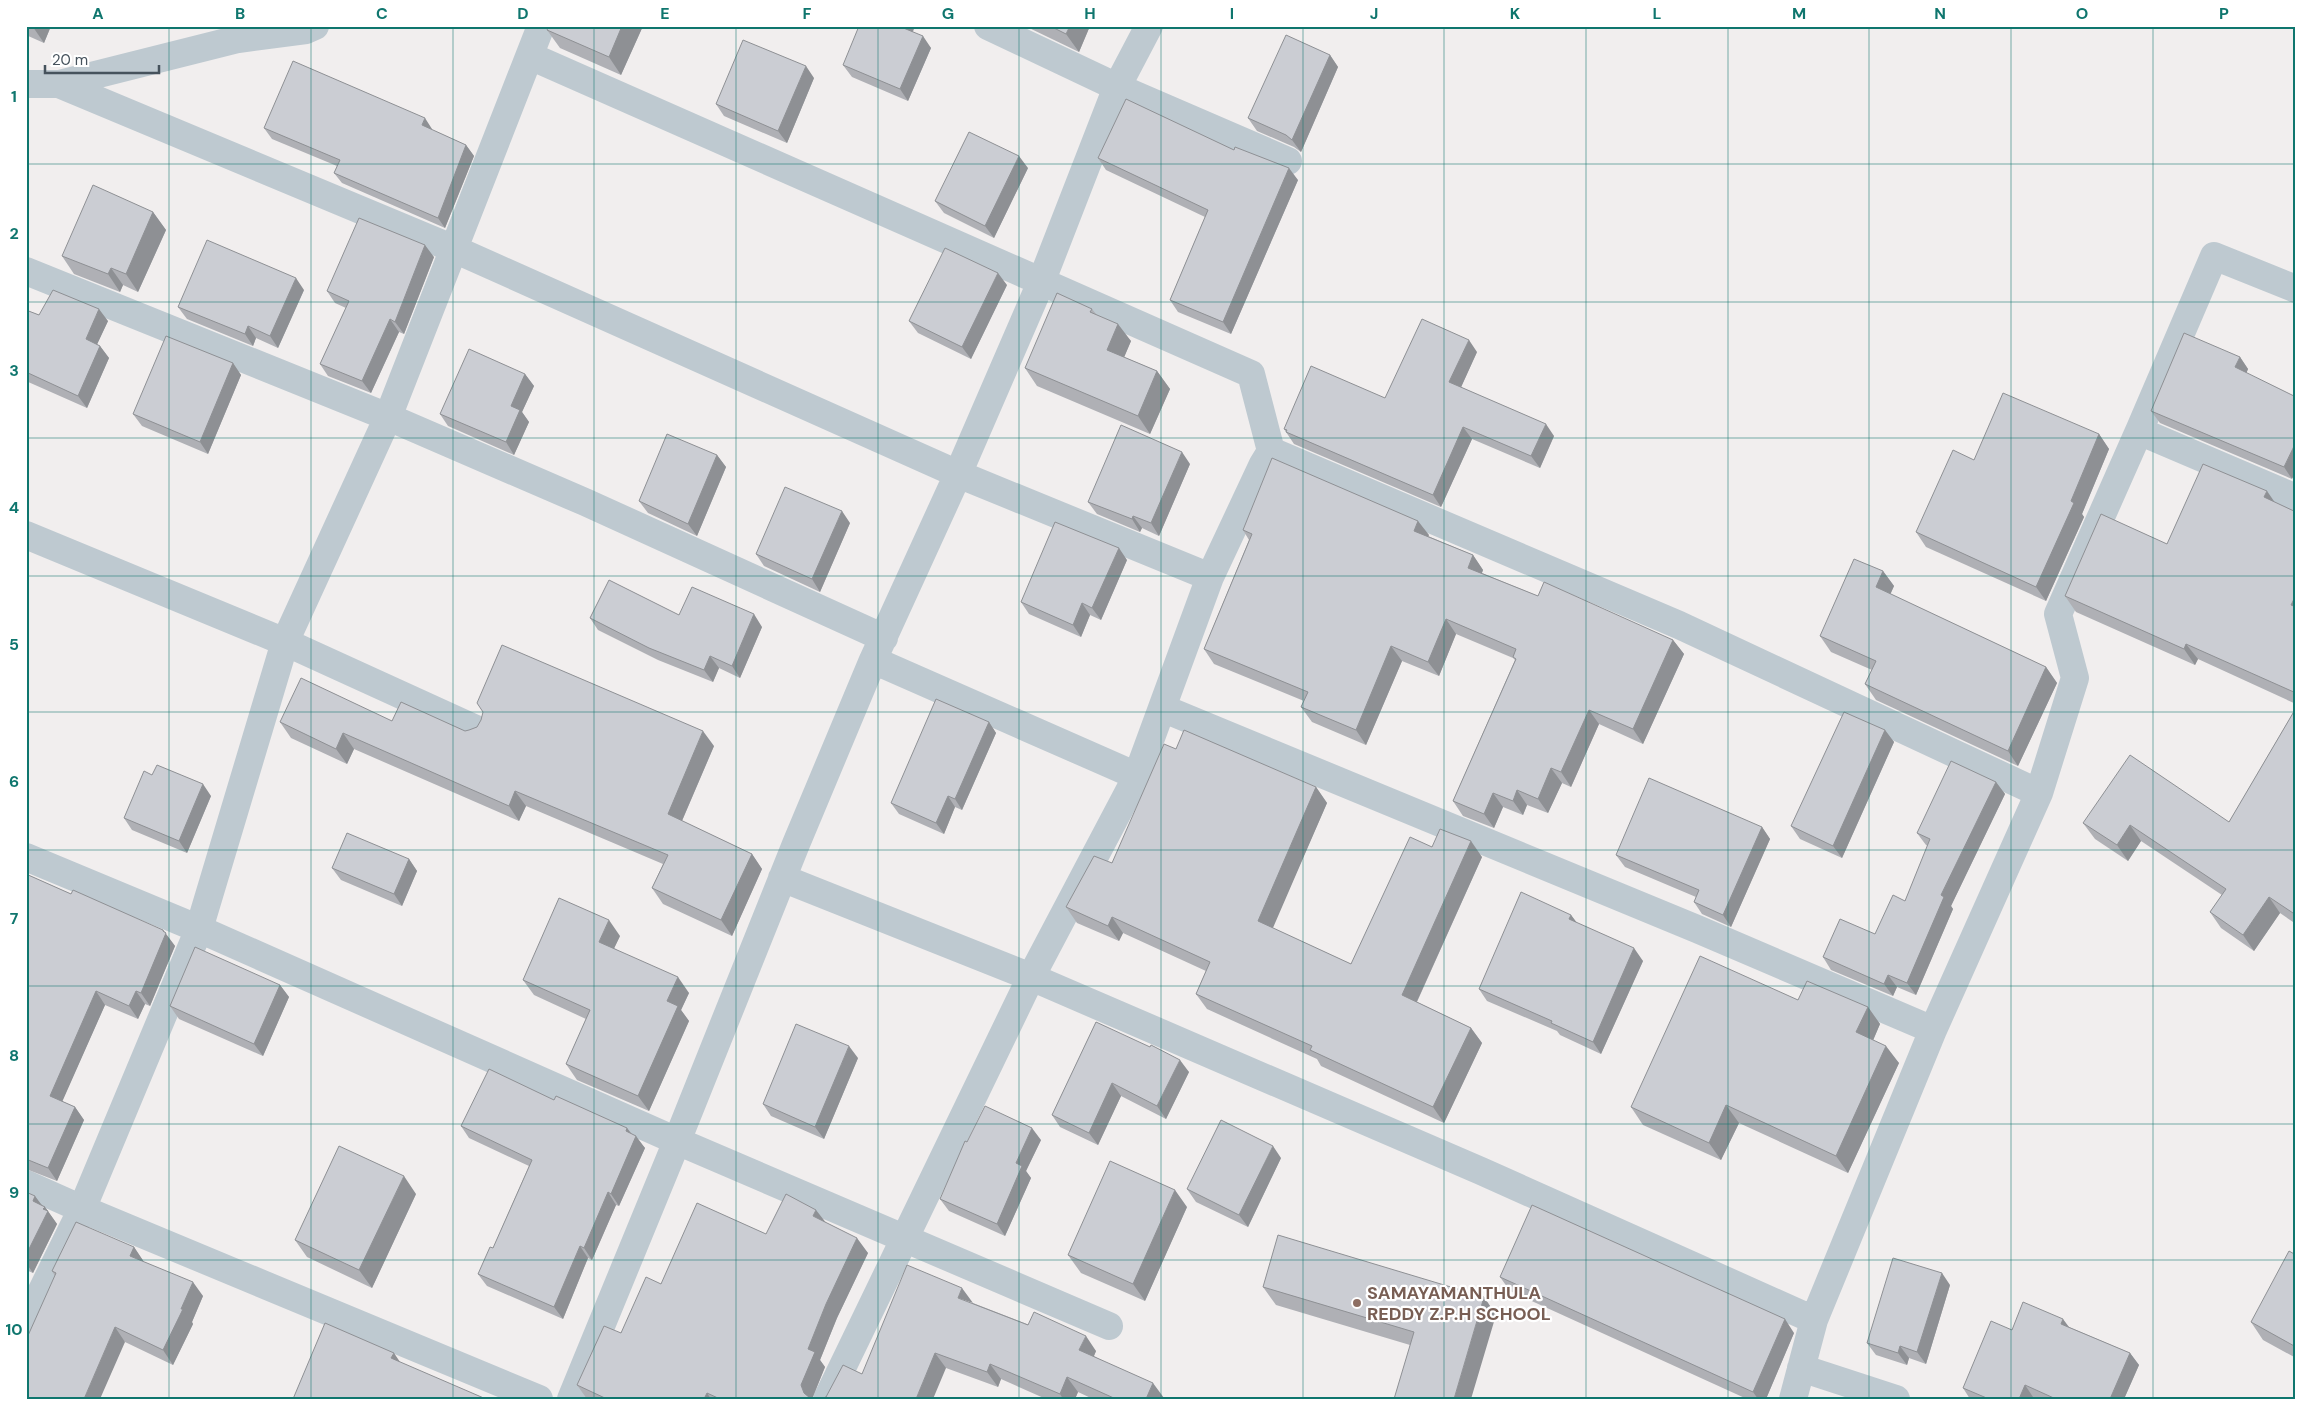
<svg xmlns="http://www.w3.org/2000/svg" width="2322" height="1425" viewBox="0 0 2322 1425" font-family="'DM Sans',sans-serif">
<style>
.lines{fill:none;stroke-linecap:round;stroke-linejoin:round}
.minor{stroke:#bec9d0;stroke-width:28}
.wall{fill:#afb0b5}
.shaded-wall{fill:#8e9094}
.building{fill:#cbcdd3;stroke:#8e9094}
.grid{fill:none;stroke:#0f766e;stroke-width:1;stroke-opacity:0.55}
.education-dot{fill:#8d6e63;stroke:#fff;stroke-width:2}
.labels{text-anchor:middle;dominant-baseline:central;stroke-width:4.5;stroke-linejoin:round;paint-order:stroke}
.education-label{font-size:18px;font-weight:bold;fill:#785e54;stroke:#fff;text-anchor:start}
.neatline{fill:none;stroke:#0f766e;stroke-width:2}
.grid-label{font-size:16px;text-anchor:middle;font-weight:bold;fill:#0f766e}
</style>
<rect width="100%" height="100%" fill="#f1eeee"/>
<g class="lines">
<path class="minor" d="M988,26l129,61 171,74
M530,56l721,318 20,77
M26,84h33l395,165 504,225 252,103
M59,84l179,-45 68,-9 9,-4
M26,271l362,146 197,85 299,136
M2139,431l75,-175 82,33
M26,535l259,107 193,88
M873,660l264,116
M1162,708l535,221 236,101
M26,857l173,72 478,212 432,185
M782,878l249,99 -204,422
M26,1184l56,25 457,190
M1814,1320l-333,-149 -450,-194 106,-201 73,-199 53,-113 8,-13 408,174 360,168
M26,1323l56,-114 117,-280 86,-287 103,-225 153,-391
M1801,1368l95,31
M571,1399l106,-258 119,-297 77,-184 85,-186 84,-194 75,-193 32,-61
M1793,1399l21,-79 119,-290 106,-237 36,-115 -17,-64 81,-183 157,67"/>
</g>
<path class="wall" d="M26,26h25l-7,17 -18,-8z
M549,26h94l-22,49 -61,-27 -13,-18z
M915,26l-2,6 18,16 -23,53 -56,-24 -9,-12z
M1025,26h65l-11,26z
M1330,55l8,12 -37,85 -7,-5 -37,-16 -9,-13z
M814,78l-27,65 -63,-27 -8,-12z
M264,128l168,1v1l34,15 8,11 -29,72 -103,-45 -8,-10 3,-7 -65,-27z
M1098,158l200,22 -67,154 -53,-22 -8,-12 35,-83 -99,-47z
M1028,168l-34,70 -50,-25 -9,-12z
M153,212l13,18 -28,62 -15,-7 -3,7 -46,-18 -12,-18z
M434,257l-30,77 -5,-2 -28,61 -43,-17 -8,-12 26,-56 -11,-5 -8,-12z
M1007,285l-36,74 -53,-26 -9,-12z
M304,290l-26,58 -22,-10 -3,8 -66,-27 -9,-12z
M1092,309l4,5 35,27 -7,16 33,14 13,18 -20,45 -113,-48 -12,-18z
M26,310l13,5 69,6 -11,23 3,2 9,12 -22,50 -61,-27z
M1477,352l-16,35 93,49 -14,32 -68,-29 -31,68 -147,-63 -10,-15 101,-31z
M2240,357l8,12 -2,4 46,106 -132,-56 -9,-12z
M233,363l8,12 -33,79 -66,-28 -9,-12z
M525,374l9,12 -12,26 7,10 -15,33 -66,-29 -8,-12z
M2099,434l10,15 -27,65 2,3 -38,84 -120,-54 -10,-15 58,-72z
M717,455l9,12 -29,69 -49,-23 -9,-12z
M1190,464l-31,72 -17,-8 -2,4 -43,-18 -9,-12z
M2274,502l22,10v192l-98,-45 -3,6 -119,-53 -11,-16 102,-52z
M850,523l-30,69 -56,-26 -8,-12z
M1243,530l186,5 -1,1 45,19 10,15 -1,3 56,23 135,44 11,14 -41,90 -44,-20 -28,63 -9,-4 -14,30 -21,-8 -4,10 -20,-8 -9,21 -31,-12 -10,-15 62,-141 -2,-2 -57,-24 -17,42 -37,-15 -36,84 -54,-23 -11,-15 3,-6 -90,-37 -10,-15 45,-109z
M1127,560l-26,60 -11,-5 -9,22 -52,-23 -8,-12z
M1883,571l11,15 -4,8 156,73 11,16 -39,83 -142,-66 -11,-16 7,-14 -41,-18 -11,-16z
M679,615l83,12 -22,51 -21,-10 -6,14 -55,-22 -60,-30 -8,-12z
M2296,708v216l-16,-11 -26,38 -33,-23 -11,-16 12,-17 -81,-54 -13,20 -33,-22 -12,-16 146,-1z
M392,721l73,10 249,15 -32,75 70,33 10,15 -30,67 -69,-32 -11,-16 11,-24 -137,-58 -7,15 -165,-72 -7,15 -56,-26 -11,-16z
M989,722l7,11 -34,77 -7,-3 -11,27 -45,-20 -8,-11z
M1885,730l9,12 -52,116 -42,-19 -9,-13z
M1176,749l140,38 11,16 -55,125 79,36 81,-117 50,10 -65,145 54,26 11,15 -38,80 -123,-57 -4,-7 -110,-50 -11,-15 10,-23 -83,-38 -4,8 -42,-18 -11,-16 46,-44z
M152,775l59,21 -24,57 -55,-23 -8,-12z
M1996,782l9,12 -54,112 2,3 -37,86 -19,-8 -4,9 -62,-26 -8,-13 52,-23 30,-33 23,-55 -2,-1 -9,-12z
M1762,827l8,12 -39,88 -29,-13 -8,-12 2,-5 -71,-30 -9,-12z
M409,859l8,12 -15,35 -61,-26 -9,-12z
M26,874l45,20 92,36 12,16 -25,60 -5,-2 -7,15 -33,-14 -43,96 13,6 9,13 -27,61 -31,-12z
M1571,915l6,8 66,38 -42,93 -41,-19 -3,-4 -70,-30 -8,-12z
M620,936l-6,12 75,45 -8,17 8,11 -40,90 -72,-31 -11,-16 20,-45 -52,-24 -11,-15z
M280,985l9,12 -26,59 -84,-37 -9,-13z
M1798,1000l70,7 12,17 -7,16 26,23 -51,110 -109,-50 -18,37 -78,-35 -12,-18z
M1096,1022l93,50 -23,47 -45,-23 -23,49 -38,-18 -8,-12z
M858,1058l-34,81 -53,-23 -8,-12z
M554,1100l73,28 5,6 13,14 -26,58 -3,-1 -24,55 -4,-2 -25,61 -76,-33 -9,-12 15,-26 36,-82 -60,-28 -8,-12z
M1041,1140l-15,31 5,7 -26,58 -56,-25 -9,-12 27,-57z
M1281,1158l-33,69 -52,-25 -9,-13z
M26,1192l16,13 3,2 12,17 -24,49 -7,-3z
M416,1194l-44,94 -65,-31 -12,-17z
M1187,1207l-42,94 -64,-28 -13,-18z
M826,1223l42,30 -31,65 -17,42 5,7 -13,32h1h-226l-10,-14 84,-101 105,-50z
M134,1247l10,15 59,34 -11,26 1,2 -20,41 -48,-23 -70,-66 -3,-5z
M2296,1255v103l-33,-18 -12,-18z
M1500,1277l294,56 -28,66h-19l-237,-108z
M1950,1285l-24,79 -17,-6 -2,7 -31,-10 -9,-12z
M1263,1287l221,10 12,18 -86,30 -134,-40z
M973,1303l123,48 -2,5 70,42 -1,1h-70l-15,-7 -3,7h-29l-45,-20 -3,8 -52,-19 -120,29z
M2069,1327l61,26 9,12 -15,34h-88l-3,-2v2h-63l-7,-11 49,-58z"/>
<path class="shaded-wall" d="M33,26h18l-7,17 -11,-16z
M622,26h21l-22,49 -12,-18z
M901,26h14l-6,13 -8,-12z
M1070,26h20l-11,26 -13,-18z
M923,36l8,12 -23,53 -8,-12z
M1330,55l8,12 -37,85 -9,-12z
M806,66l8,12 -27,65 -9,-12z
M425,118l7,11 -3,7 -7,-11z
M466,145l8,11 -29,72 -7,-10z
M1019,156l9,12 -34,70 -9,-12z
M1289,168l9,12 -67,154 -8,-12z
M153,212l13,18 -28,62 -12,-18z
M425,245l9,12 -30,77 -9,-12z
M111,268l12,17 -3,7 -12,-18z
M998,273l9,12 -36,74 -9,-12z
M296,278l8,12 -26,58 -8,-12z
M99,309l9,12 -14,30 -8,-12z
M390,319l9,13 -28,61 -9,-12z
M1118,324l13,17 -11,26 -13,-17z
M248,326l8,12 -3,8 -8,-12z
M1469,340l8,12 -19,42 -9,-12z
M100,346l9,12 -22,50 -9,-12z
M2240,357l8,12 -4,10 -9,-12z
M233,363l8,12 -33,79 -8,-12z
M1157,371l13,18 -20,45 -12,-18z
M525,374l9,12 -12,26 7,10 -15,33 -8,-13 5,-36z
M1546,424l8,12 -14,32 -9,-12z
M1463,427l9,12 -31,68 -8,-12z
M2099,434l10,15 -27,65 2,3 -38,84 -10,-14 35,-86z
M2296,442v30l-4,7 -8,-12z
M1182,452l8,12 -31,72 -8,-13z
M717,455l9,12 -29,69 -9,-12z
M2267,491l11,16 -14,-10z
M842,511l8,12 -30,69 -8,-13z
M1133,516l9,12 -2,4 -8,-13z
M1418,521l11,14 -5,10 -10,-14z
M1119,548l8,12 -26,60 -9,-12z
M1473,555l10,15 -5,12 -10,-14z
M1883,571l11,15 -7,16 -11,-15z
M2296,595v17l-5,-7z
M1082,603l8,12 -9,22 -8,-12z
M754,614l8,13 -22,51 -8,-12z
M1446,619l10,15 -17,42 -11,-14z
M1673,640l11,14 -41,90 -10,-15z
M2186,644l12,15 -3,6 -11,-16z
M1391,646l11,15 -36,84 -10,-15z
M710,656l9,12 -6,14 -9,-12z
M2046,667l11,16 -39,83 -10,-15z
M1589,710l10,14 -28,63 -10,-15z
M989,722l7,11 -34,77 -7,-11z
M1885,730l9,12 -52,116 -9,-12z
M703,731l11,15 -36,84 -10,-16z
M343,733l11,16 -7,15 -11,-15z
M1551,768l11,15 -14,30 -10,-14z
M1996,782l9,12 -54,112 2,3 -37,86 -9,-12 34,-88z
M203,784l8,12 -24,57 -8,-12z
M1316,787l11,16 -58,134 -11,-16z
M1517,790l10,15 -4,10 -10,-14z
M515,791l11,15 -7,15 -10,-15z
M1493,793l10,14 -9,21 -10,-14z
M948,796l7,11 -11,27 -8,-11z
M2130,825l11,16 -13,20 -11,-16z
M1762,827l8,12 -39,88 -8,-12z
M1471,841l11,16 -69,153 -11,-15z
M752,854l10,15 -30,67 -11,-16z
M409,859l8,12 -15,35 -8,-12z
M2269,897l11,16 -26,38 -11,-16z
M1571,915l9,12 -11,-8z
M1112,917l11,16 -4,8 -11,-15z
M609,920l11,16 -10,21 -11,-15z
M163,930l12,16 -25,60 -9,-13z
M1634,948l9,13 -42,93 -8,-12z
M1888,975l9,12 -4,9 -9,-12z
M678,977l11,16 -8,17 8,11 -40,90 -11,-15 29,-95z
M280,985l9,12 -26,59 -9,-12z
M96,991l9,14 -46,104 -9,-13z
M136,991l9,13 -7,15 -9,-13z
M1868,1007l12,17 -11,26 -13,-18z
M1471,1028l11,15 -38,80 -11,-16z
M849,1046l9,12 -34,81 -9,-12z
M1886,1046l13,17 -51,110 -12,-17z
M1180,1060l9,12 -23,47 -9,-13z
M1112,1083l9,13 -23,49 -9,-12z
M1726,1105l13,18 -18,37 -12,-17z
M75,1107l9,13 -27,61 -9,-13z
M627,1128l8,11 1,-3 9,12 -26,58 -8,-12 15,-63z
M1032,1128l9,12 -15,31 5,7 -26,58 -8,-12 19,-61z
M1273,1146l8,12 -33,69 -9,-12z
M404,1176l12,18 -44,94 -13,-18z
M1175,1190l12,17 -42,94 -12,-17z
M608,1192l8,13 -24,55 -8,-12z
M35,1196l9,12 1,-1 12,17 -24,49 -7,-10v-8l7,-54z
M816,1210l11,14 -14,-8z
M857,1238l11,15 -31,65 -17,42 5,7 -13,32h-4l-4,-6 -3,-8 7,-36 18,-45z
M580,1246l8,12 -25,61 -9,-12z
M134,1247l10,15 -14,-6z
M1942,1273l8,12 -24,79 -9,-12z
M193,1282l10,14 -11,26 1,2 -20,41 -10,-15z
M962,1288l11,15 -15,-5z
M1484,1297l12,18 -25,84h-17z
M1785,1319l9,14 -28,66h-8l-5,-7z
M2063,1319l9,12 -11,-7z
M115,1327l10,15 -25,57h-16z
M1086,1336l10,15 -6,14 -11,-15z
M1900,1346l9,12 -2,7 -9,-12z
M394,1353l10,15 -13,-10z
M935,1353l11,15 -13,31h-17z
M2130,1353l9,12 -15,34h-14z
M990,1364l11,15 -3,8 -11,-15z
M1067,1377l11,15 -3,7h-12l-3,-5z
M1153,1383l11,15 -1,1h-17z
M2025,1385l8,12v2h-14z
M707,1393l4,6h-7z"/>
<path class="building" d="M549,26h73l-13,31 -62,-27z
M859,26h42v1l22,9 -23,53 -57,-24z
M1050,26h20l-4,8z
M1286,35l44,20 -38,85 -6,-5 -38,-17z
M743,40l63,26 -28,65 -62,-27z
M293,61l132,57 -3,7 44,20 -28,73 -104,-45 6,-13 -76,-32z
M1126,99l108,51 1,-3 54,21 -66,154 -53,-22 38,-90 -110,-52z
M969,132l50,24 -34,70 -50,-25z
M93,185l60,27 -27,62 -15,-6 -3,6 -46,-18z
M359,218l66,27 -30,77 -5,-3 -28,62 -42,-17 29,-63 -22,-10z
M207,240l89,38 -26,58 -22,-10 -3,8 -67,-27z
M945,248l53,25 -36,74 -53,-26z
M53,290l46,19 -13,30 14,7 -22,50 -52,-24v-62l13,5z
M1057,293l35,16 -2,3 28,12 -11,26 50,21 -19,45 -113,-48z
M1422,319l47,21 -20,42 97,42 -15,32 -68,-29 -30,68 -147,-63 1,-2 -3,-1 27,-63 74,32z
M2184,333l56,24 -5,10 61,30v45l-12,25 -133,-56z
M166,336l67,27 -33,79 -67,-28z
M469,349l56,25 -14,32 9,4 -14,32 -66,-28z
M2003,393l96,41 -28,67 3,2 -38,84 -120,-55 37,-82 21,10z
M1121,425l61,27 -31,71 -18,-7 -1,3 -44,-17z
M667,434l50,21 -29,69 -49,-23z
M1272,458l146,63 -4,10 59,24 -5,13 70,28 6,-14 129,58 -40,89 -44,-19 -28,62 -10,-4 -13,31 -21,-9 -4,11 -20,-8 -9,21 -31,-13 63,-142 -3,-2 3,-8 -70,-30 -18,43 -37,-16 -35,84 -55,-23 7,-15 -104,-43 48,-115 -9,-4z
M2203,464l64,27 -3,6 32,15v83l-5,10 5,2v86l-110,-49 -2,5 -119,-53 36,-82 66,30z
M785,487l57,24 -30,68 -56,-25z
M1055,522l64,26 -27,60 -10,-5 -9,22 -52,-23z
M1854,559l29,12 -7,16 170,80 -38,84 -143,-67 11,-23 -56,-25z
M609,580l70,35 13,-28 62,27 -22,52 -22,-10 -6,14 -55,-22 -59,-30z
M502,645l201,86 -35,83 84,40 -31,66 -69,-32 16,-33 -153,-64 -6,15 -166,-73 -7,16 -56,-27 21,-44 91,43 9,-19 64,29 4,-1 8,-3 4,-7 2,-8 -6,-9z
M936,699l53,23 -34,77 -7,-3 -12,27 -45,-20z
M2296,708v207l-27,-18 -26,38 -33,-23 16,-23 -96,-64 -13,20 -34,-22 47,-68 99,67z
M1844,712l41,18 -52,116 -42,-20z
M1184,730l132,57 -58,134 93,43 59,-127 22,10 8,-18 31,12 -69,154 69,33 -38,79 -123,-57 2,-4 -116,-52 14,-32 -98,-45 -4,9 -42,-19 28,-51 18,7 52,-119 12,5z
M1951,761l45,21 -55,113 3,2 -37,86 -19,-8 -4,9 -61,-27 17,-38 35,15 18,-39 12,6 25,-62 -13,-6z
M157,765l46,19 -24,57 -55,-23 20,-47 8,4z
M1649,778l113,49 -39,88 -29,-13 5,-12 -83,-35z
M347,833l62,26 -15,35 -62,-26z
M26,874l45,20 2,-4 90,40v1l3,2 -25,60 -5,-2 -7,15 -33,-15 -46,105 25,11 -27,61 -22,-9z
M1521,892l50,23 -2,4 65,29 -41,94 -42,-19 1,-2 -73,-32z
M559,898l50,22 -10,22 79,35 -11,24 11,5 -40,90 -72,-32 24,-54 -67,-30z
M195,947l85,38 -26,59 -84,-38z
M1700,956l98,44 9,-19 61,26 -12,25 30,14 -50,110 -110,-51 -17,38 -78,-36z
M1096,1022l54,25 1,-2 29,15 -23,46 -45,-23 -23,50 -37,-18z
M796,1024l53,22 -34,81 -52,-23z
M489,1069l65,31 2,-4 71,32 -1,3 10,5 -25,58 -3,-2 -24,56 -4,-2 -26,61 -76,-33 12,-27 3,1 39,-88 -71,-34z
M985,1106l47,22 -16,35 6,3 -25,58 -57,-25 25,-58 2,1z
M1221,1120l52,26 -34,69 -52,-26z
M339,1146l65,30 -45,94 -64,-30z
M1110,1161l65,29 -42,94 -65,-29z
M26,1192l9,4 -2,5 12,6 -2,2 5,2 -22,44z
M786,1194l30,16 -3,6 44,22 -31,66 -18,45 7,3 -14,33 3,8 6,5 3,1h-93l-13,-6 -3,6h-97l-30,-14 27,-59 17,7 25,-56 15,7 36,-81 69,31z
M1532,1205l253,114 -32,73 -253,-115z
M76,1222l58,25 -4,9 63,26 -12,27h2l-20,41 -48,-23 -31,72h-58v-59l30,-67 -4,-2z
M1278,1235l206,62 -30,102h-60l20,-67 -151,-45z
M2289,1251l7,4v92l-45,-25z
M1893,1258l49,15 -25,79 -17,-6 -2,7 -31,-10z
M907,1265l55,23 -4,10 70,27 6,-13 52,24 -7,14 74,33 -7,16h-30l-49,-22 -7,17 -70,-30 -3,8 -52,-19 -19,46h-96l6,-2 17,-32 19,9z
M2023,1302l40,17 -2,5 69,29 -20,46h-54l-31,-14 -6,14h-30l-26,-11 28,-67 21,9z
M325,1323l69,30 -3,5 95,41h-193z"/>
<path class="grid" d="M169,26v1373M311,26v1373M453,26v1373M594,26v1373M736,26v1373M878,26v1373M1019,26v1373M1161,26v1373M1303,26v1373M1444,26v1373M1586,26v1373M1728,26v1373M1869,26v1373M2011,26v1373M2153,26v1373M26,164h2270M26,302h2270M26,438h2270M26,576h2270M26,712h2270M26,850h2270M26,986h2270M26,1124h2270M26,1260h2270"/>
<circle class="education-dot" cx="1357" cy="1303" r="5"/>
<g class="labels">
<g class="education-label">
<text x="1367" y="1293">SAMAYAMANTHULA<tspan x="1367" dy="21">REDDY Z.P.H SCHOOL</tspan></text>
</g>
</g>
<rect width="2322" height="1425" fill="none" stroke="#ffffff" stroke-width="55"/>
<path d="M45 65v8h114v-8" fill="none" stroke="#46525c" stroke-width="2.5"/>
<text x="52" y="65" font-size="15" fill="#46525c" stroke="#ffffff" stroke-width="4" paint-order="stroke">20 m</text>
<rect x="28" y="28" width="2266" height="1370" class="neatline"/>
<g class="grid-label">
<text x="98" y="19">A</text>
<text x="240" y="19">B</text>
<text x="382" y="19">C</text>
<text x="523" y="19">D</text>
<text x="665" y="19">E</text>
<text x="807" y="19">F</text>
<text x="948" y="19">G</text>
<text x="1090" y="19">H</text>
<text x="1232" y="19">I</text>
<text x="1374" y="19">J</text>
<text x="1515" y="19">K</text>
<text x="1657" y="19">L</text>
<text x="1799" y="19">M</text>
<text x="1940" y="19">N</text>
<text x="2082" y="19">O</text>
<text x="2224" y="19">P</text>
<text x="14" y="102">1</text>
<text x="14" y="239">2</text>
<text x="14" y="376">3</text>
<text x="14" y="513">4</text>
<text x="14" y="650">5</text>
<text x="14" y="787">6</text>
<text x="14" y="924">7</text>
<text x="14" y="1061">8</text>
<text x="14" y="1198">9</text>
<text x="14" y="1335">10</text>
</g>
</svg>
